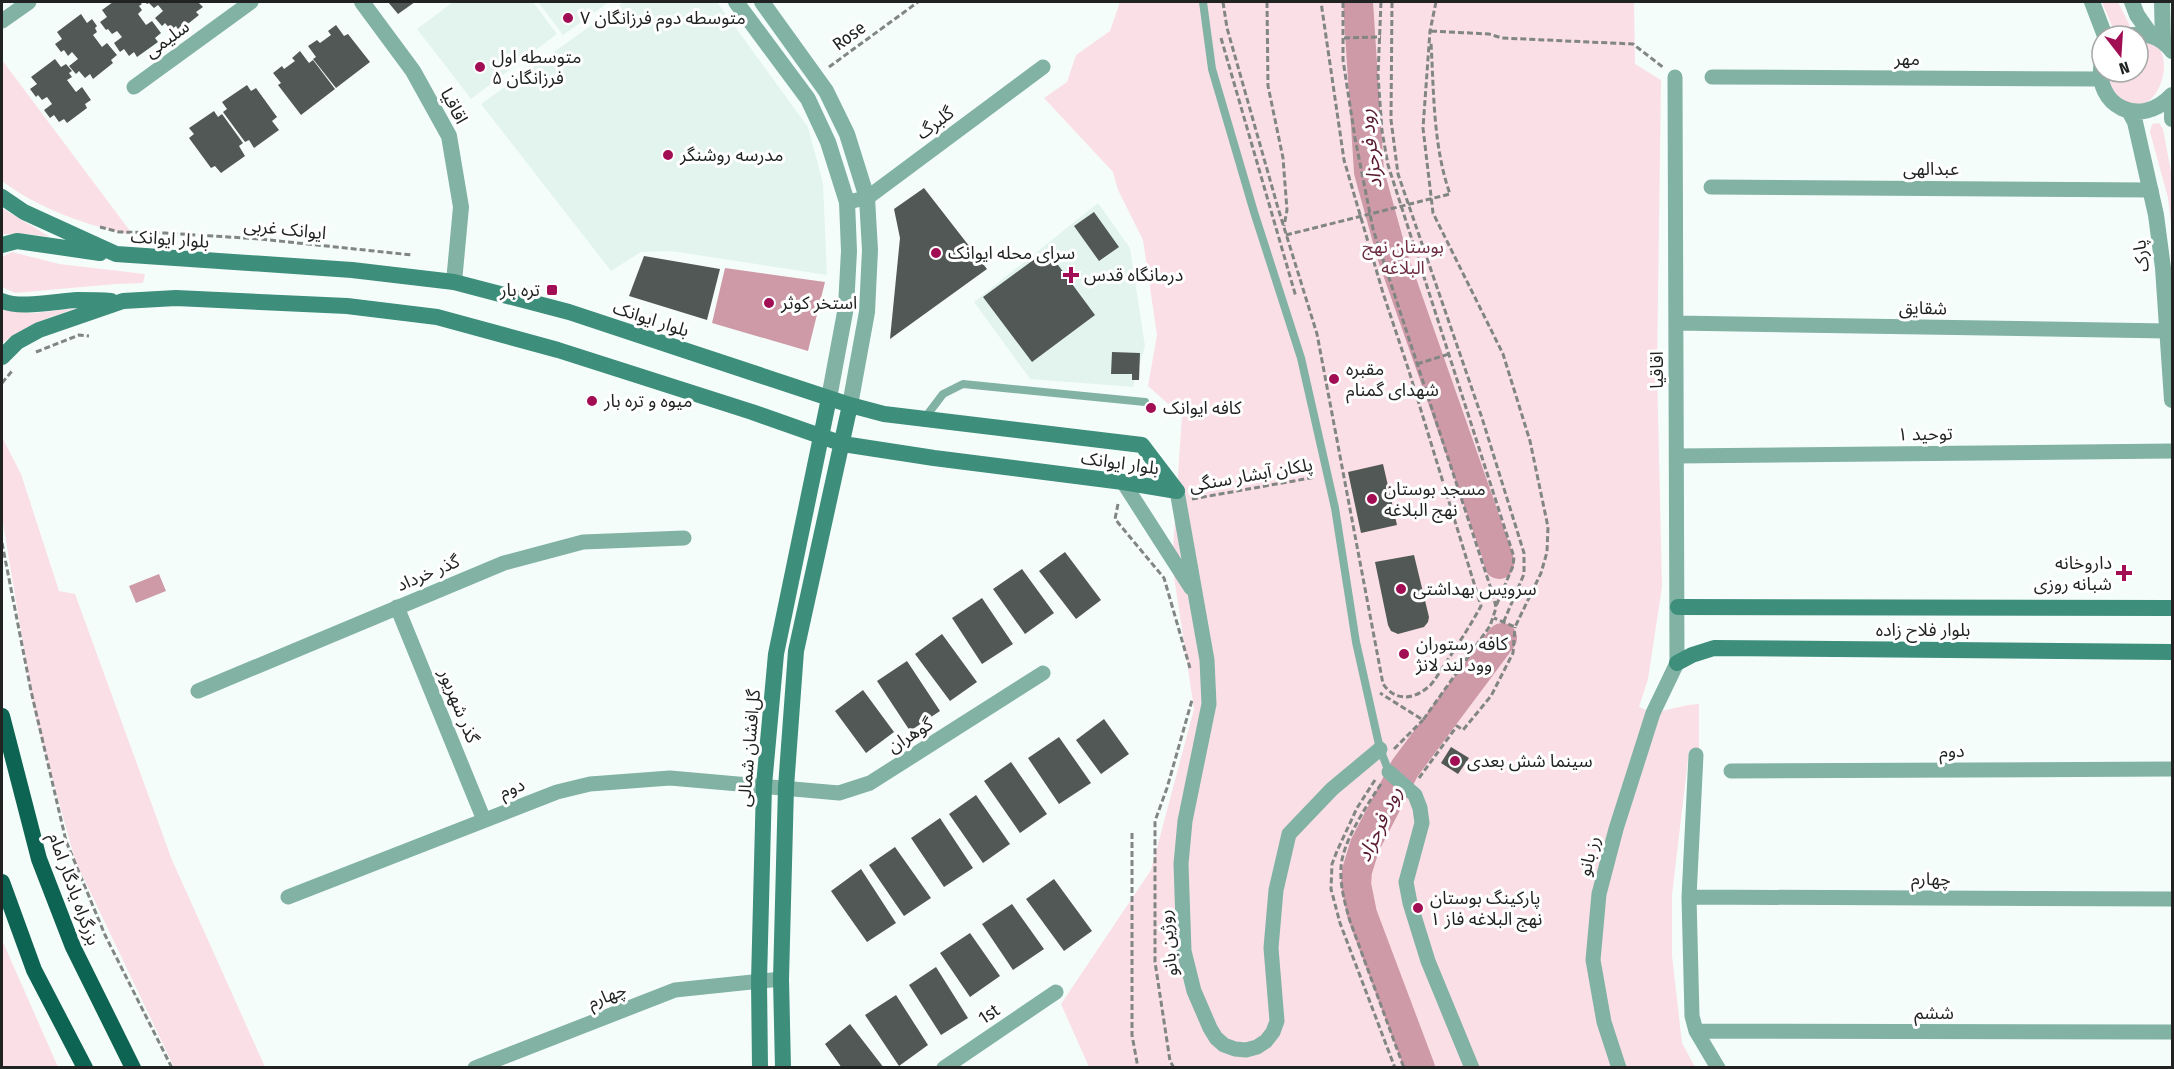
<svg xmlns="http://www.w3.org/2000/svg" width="2174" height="1069" viewBox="0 0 2174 1069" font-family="'Fira Sans Condensed','Noto Sans Arabic',sans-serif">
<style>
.built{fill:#e3f4ef}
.green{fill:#fadfe6}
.water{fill:#ce9aa8}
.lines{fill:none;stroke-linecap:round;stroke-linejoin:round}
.river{stroke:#ce9aa8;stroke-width:30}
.building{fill:#525856}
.path{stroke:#818685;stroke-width:3;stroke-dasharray:6 3;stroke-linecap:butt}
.service{stroke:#81b2a4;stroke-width:8}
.minor{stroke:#81b2a4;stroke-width:15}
.tertiary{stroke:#81b2a4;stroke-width:16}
.secondary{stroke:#3d8e7b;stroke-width:16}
.trunk{stroke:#0e6453;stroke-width:16}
.poi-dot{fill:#a10e54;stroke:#fff;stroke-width:2}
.labels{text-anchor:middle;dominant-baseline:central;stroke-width:6;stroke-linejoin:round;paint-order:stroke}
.poi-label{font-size:18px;fill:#212323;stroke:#fff;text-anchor:start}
.street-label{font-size:18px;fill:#212323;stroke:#fff}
.park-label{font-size:18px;fill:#6d2d43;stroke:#fff}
.water-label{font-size:20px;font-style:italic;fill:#591b32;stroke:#fff}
</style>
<rect width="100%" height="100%" fill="#f5fdfa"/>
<path class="built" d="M453,2h80l24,32 -86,65 -54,-70z
M538,2h71l-46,33z
M624,2h93l91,125 15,56 4,92 -156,-24 -30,1 -30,19 -130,-167z
M1098,203l32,45 15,98 -12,41 -103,-8 -56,-77z"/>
<path class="green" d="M1120,2h514l1,62 26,16 -4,289 5,218 -14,92 -9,28 14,6 35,-8 11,-1v44l-10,3 -17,144v61l10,87 13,24h-606l-28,-63 90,-134 43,-161 -22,-146 10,-147 -34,-30 9,-51 -14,-95 -25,-50 -5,-18 -69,-74 23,-16 9,-27 34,-24z
M2102,2h16l13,26 -7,4 -9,1z
M2138,40c8,0 14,4 21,8 15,20 -6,75 -37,51 -3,-3 -9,-6 -11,-9 -3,-4 -4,-13 -5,-18h32z
M2,58v2l131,175c-47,-10 -92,-25 -131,-54z
M2159,123l4,6 9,48v55l-4,-34 -18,-66 2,-8z
M2,208l48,29 -22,-3h-26z
M12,252l47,12 86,10 -2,9 -28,1 -100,9 -13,-6v-30z
M79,308c-28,8 -53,18 -77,35v-33l31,3z
M2,437l19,37 38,117 16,3 97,266 93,207h-91l-99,-207 -40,-144 -33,-199z
M2,940l56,127h-56z"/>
<path class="water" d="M725,268l100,14 -17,69 -96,-28z
M159,574l7,17 -30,12 -7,-17z"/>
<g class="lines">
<path class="river" d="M1358,2l11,170 23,83 106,302 1,7
M1420,1068l-58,-154 -6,-30 1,-13 8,-26 40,-77 97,-130"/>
</g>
<path class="building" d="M113,2h27l2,2 -3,2 3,4 -4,4 8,11 6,-4 9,12 -6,5 3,4 -21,15 -3,-5 -5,4 -5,-7 -4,3 -6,-9 8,-6 -5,-6 -5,3 -4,-5 -2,1 -6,-8 7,-5 -5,-7z
M145,2h53l5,5 -7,5 3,3 -20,16 -3,-5 -5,4 -6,-7 -3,3 -7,-8 8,-7 -5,-6 -4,3 -5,-5 -2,1z
M388,2h27l-17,12z
M81,14l6,9 5,-4 5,7 -2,2 2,4 -4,3 9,12 5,-4 10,12 -6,5 2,3 -20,16 -3,-5 -5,4 -6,-7 -3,3 -7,-8 9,-7 -6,-7 -4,4 -4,-6 -3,2 -6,-8 7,-5 -5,-7z
M336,25l8,11 4,-2 22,28 -34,26 -23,-29 3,-2 -8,-11 9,-6 3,3 11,-8 -3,-4z
M300,51l9,12 4,-3 22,29 -34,26 -23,-30 3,-2 -8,-10 9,-7 2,3 11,-8 -3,-3z
M55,59l6,8 5,-3 6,7 -3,2 3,4 -5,3 9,12 6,-5 9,13 -6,4 2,4 -20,15 -3,-4 -5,3 -5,-7 -4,3 -6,-8 8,-6 -5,-7 -5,3 -4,-5 -2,2 -6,-8 7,-5 -6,-7z
M247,85l4,6 5,-3 21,29 -5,4 7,9 -25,18 -5,-8 -4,2 -22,-30 4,-3 -5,-7z
M214,111l4,6 4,-3 21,29 -4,3 6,10 -24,17 -6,-7 -4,2 -22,-30 5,-4 -5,-6z
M924,188l63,81 -97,70 10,-101 -6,-29z
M1094,212l25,35 -20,14 -25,-35z
M1047,250l48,65 -63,47 -49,-65z
M644,256l76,13 -13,51 -78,-24z
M1112,352l28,1 -1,27h-7v-6h-21z
M1383,464l14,61 -36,8 -13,-61z
M1065,552l36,48 -25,19 -37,-48z
M1414,555l15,62 -1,5 -4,5 -26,7 -7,-3 -3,-6 -13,-63z
M1022,569l32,44 -29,21 -32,-45z
M982,598l31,46 -31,20 -30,-46z
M942,634l35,48 -27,19 -35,-47z
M907,661l33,50 -30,20 -33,-50z
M863,690l31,42 -28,21 -31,-42z
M1104,719l25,35 -28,20 -25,-34z
M1059,737l32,46 -32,21 -31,-46z
M1451,747l18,11 -11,16 -17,-11z
M1011,762l36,52 -27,19 -36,-52z
M976,795l34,49 -27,19 -34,-49z
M940,818l33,50 -29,19 -33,-49z
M895,847l36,51 -27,18 -35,-51z
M861,869l35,54 -29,19 -36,-51z
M1054,879l38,52 -28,20 -38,-52z
M1012,904l32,45 -31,21 -31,-46z
M970,933l30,43 -30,21 -30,-44z
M936,967l32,51 -27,17 -32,-50z
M896,995l32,50 -29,21 -34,-51z
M850,1024l34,44h-42l-17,-24z"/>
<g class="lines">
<path class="path" d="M1223,2l4,26 51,180 39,126 66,350c12,17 29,16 44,4 6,-4 10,-12 14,-18 14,-21 28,-42 40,-64l-73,-238 -25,-75 -39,-133 -23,-158
M1267,2l1,84 15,72 4,52 -3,16
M1343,2v58l12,78 18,91 121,369 2,10 -6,18 -67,94 -43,-27
M1381,2l-3,73 4,56 6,34 126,392 -1,9 -17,40
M1392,2l-1,118 7,54 84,244 42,135v21l-20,47
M1436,2l-6,29 -7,97 10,85 70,141 27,87 18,86 -1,25 -6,21 -26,54 -21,-9
M1431,31l58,3 13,4 131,6 31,24
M1221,38l75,259
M1344,38l37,-1
M829,67l89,-65
M100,227l19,5 46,1 95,6 152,16
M1286,235l164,-41c-17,-48 -16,-101 -19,-151
M36,352l43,-17 10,1
M1417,364l32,-10
M2,383l10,-12
M1192,499l124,-22
M1118,504l-3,15 49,59 26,90
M2,543l29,148 35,150 39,94 67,133
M1394,749l29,-29
M1419,778l38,-52 6,4 28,-34 22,-43 2,-26
M1375,780l-18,28 -20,43 -5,13 -1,25 9,34 55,145
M1381,784c-14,21 -40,60 -40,85 -1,17 4,35 9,52l54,147
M1132,833v202l6,33
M1174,1068l-4,-7 -15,-99v-141l12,-33 25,-88"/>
<path class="service" d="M1203,2l9,67 42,143 47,146 34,150 21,134 24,107 9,23
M924,419l19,-25 20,-10 182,18"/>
<path class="minor" d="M2,21l27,-19
M1712,77l389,2
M134,87l117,-85
M1711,187l440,3
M847,202l20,-4 176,-131
M1677,323l491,8
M1677,456l495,-5
M1123,482l68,106
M1177,491l30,169 2,44 -24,117 -4,43 3,87 10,40 16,37 6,10 8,7 11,4 11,1 11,-3 9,-6 7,-9 4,-11 -6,-73 5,-58 13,-56 43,-45 48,-40
M397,607l87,213
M198,691l306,-128 79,-21 101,-4
M1696,755l-7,142 3,119 4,15 22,37
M1731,771l441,-2
M1389,772l26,23 5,13 2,15 -16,59 4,21 18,58 44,107
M288,897l269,-105 33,-8 80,-6 169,15 31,-10 173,-110
M1689,897l483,2
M1696,1031l476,1
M475,1068l200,-78 106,-11
M944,1068l112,-76
M1619,1068l-15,-46 -11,-62 6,-66 17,-65 37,-116 24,-50 -2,-586"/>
<path class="tertiary" d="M362,2l51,69 36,65 12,71 -7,75
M736,2l72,97 20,43 19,60 2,49 -3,56 -17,91
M762,2l64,89 21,43 20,64 3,52 -3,62 -17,93
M2092,2l13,34
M2132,2l5,13 14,20
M2162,2l1,39
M2126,36c19,-4 34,-1 46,15
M2102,62c-9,45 39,67 70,33
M2172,97v22
M2129,111l6,11 21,93 7,53 9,132"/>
<path class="secondary" d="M2,197l22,15 92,42 236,16 102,12 115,30 281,93 34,9 258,31 35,46
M2,245l15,-4 83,12
M2,301c19,8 54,0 75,-1 11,0 23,0 34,1
M2,357l15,-15 22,-12 84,-29 53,-3 171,8 90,11 121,33 194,62 91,32 91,14 189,24 54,9
M1678,607l494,1
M1677,663l15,-8 22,-7 458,4
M760,1068l-1,-87 5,-196 12,-131 53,-256
M783,1068l-2,-89 5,-192 10,-136 54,-246"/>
<path class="trunk" d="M2,716l37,143 34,88 60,121
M2,882l32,88 51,98"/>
</g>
<g class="poi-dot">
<circle cx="568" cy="18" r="6"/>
<circle cx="480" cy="67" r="6"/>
<circle cx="668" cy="155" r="6"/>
<circle cx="936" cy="253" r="6"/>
<path d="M1068 266h6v6h6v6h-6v6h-6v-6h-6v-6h6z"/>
<rect x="546" y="284" width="12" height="12" rx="3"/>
<circle cx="769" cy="303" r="6"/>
<circle cx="1334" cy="379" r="6"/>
<circle cx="592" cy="401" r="6"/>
<circle cx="1151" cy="408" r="6"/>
<circle cx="1372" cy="499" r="6"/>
<path d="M2121 564h6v6h6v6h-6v6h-6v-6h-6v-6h6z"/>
<circle cx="1401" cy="589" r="6"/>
<circle cx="1404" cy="654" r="6"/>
<circle cx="1455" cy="761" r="6"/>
<circle cx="1418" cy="908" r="6"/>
</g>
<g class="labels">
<g class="poi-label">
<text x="580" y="18">متوسطه دوم فرزانگان ۷</text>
<text x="492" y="57">متوسطه اول<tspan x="492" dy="21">فرزانگان ۵</tspan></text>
<text x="680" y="155">مدرسه روشنگر</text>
<text x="948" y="253">سرای محله ایوانک</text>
<text x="1084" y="275">درمانگاه قدس</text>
<text x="540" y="290" text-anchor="end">تره بار</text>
<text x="781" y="303">استخر کوثر</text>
<text x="1346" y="369">مقبره<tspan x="1346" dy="21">شهدای گمنام</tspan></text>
<text x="604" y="401">میوه و تره بار</text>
<text x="1163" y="408">کافه ایوانک</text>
<text x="1384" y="489">مسجد بوستان<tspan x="1384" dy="21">نهج البلاغه</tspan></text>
<text x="2112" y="563" text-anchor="end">داروخانه<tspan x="2112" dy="21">شبانه روزی</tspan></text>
<text x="1413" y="589">سرویس بهداشتی</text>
<text x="1416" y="644">کافه رستوران<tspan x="1416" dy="21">وود لند لانژ</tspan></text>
<text x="1467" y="761">سینما شش بعدی</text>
<text x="1430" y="898">پارکینگ بوستان<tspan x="1430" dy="21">نهج البلاغه فاز ۱</tspan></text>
</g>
<g class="street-label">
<text transform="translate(849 36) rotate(-36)">Rose</text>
<text transform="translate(167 39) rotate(-36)">سلیمی</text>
<text x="1907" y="59">مهر</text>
<text transform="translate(454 106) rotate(62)">اقاقیا</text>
<text transform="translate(935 123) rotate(-37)">گلبرگ</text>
<text x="1931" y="169">عبدالهی</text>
<text transform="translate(285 229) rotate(6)">ایوانک غربی</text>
<text transform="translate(170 239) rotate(4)">بلوار ایوانک</text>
<text transform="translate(2141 256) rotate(-97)">پارک</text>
<text transform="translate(1923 308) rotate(1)">شقایق</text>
<text transform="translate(651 319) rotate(18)">بلوار ایوانک</text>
<text transform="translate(1657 370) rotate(-90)">اقاقیا</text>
<text transform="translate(1925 434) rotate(-1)">توحید ۱</text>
<text transform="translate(1120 463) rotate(8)">بلوار ایوانک</text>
<text transform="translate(1251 475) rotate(-10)">پلکان آبشار سنگی</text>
<text transform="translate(428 573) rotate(-23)">گذر خرداد</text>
<text x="1923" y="630">بلوار فلاح زاده</text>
<text transform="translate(459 706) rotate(68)">گذر شهریور</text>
<text transform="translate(910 735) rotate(-32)">گوهران</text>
<text transform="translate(749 748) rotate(-85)">گل‌افشان شمالی</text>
<text x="1952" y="751">دوم</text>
<text transform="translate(512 788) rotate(-21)">دوم</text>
<text transform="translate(1589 856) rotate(-75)">رز بانو</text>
<text transform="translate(1931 879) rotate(1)">چهارم</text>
<text transform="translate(74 889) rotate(70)">بزرگراه یادگار امام</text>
<text transform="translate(1168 943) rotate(-96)">روژین بانو</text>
<text transform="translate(607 996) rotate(-21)">چهارم</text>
<text x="1934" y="1013">ششم</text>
<text transform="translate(989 1014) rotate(-34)">1st</text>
</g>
<g class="park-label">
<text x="1403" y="247">بوستان نهج<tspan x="1403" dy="21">البلاغه</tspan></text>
</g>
<g class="water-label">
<text transform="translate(1370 149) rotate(-97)">رود فرحزاد</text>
<text transform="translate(1379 824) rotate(-65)">رود فرحزاد</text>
</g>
</g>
<rect width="2174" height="1069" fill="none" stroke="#212323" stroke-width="6"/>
<g transform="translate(2120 54) rotate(163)"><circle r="28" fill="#ffffff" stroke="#a6a7a7" stroke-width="1.5"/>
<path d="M0-4.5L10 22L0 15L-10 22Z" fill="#a10e54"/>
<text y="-9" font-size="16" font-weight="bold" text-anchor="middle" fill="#212323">N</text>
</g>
</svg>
